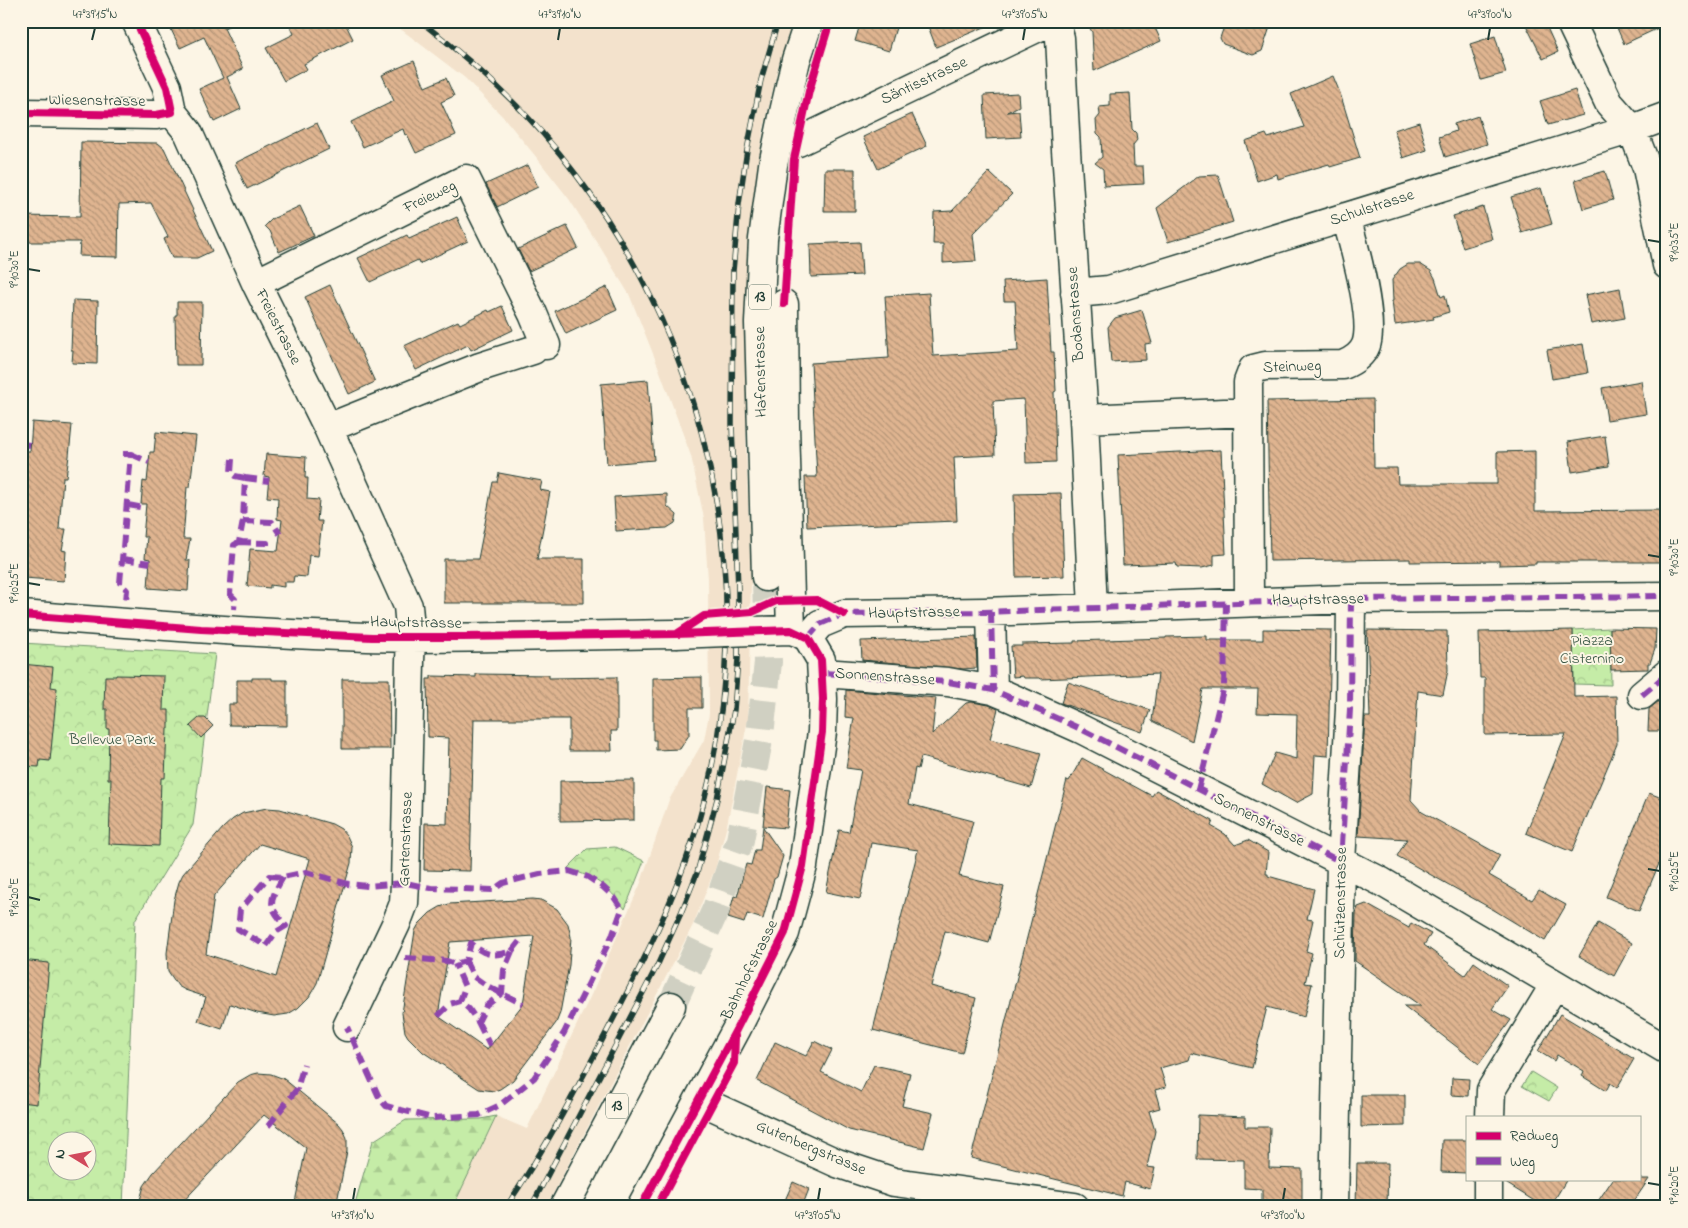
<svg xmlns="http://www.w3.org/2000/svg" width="1688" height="1228" viewBox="0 0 1688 1228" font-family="'Indie Flower',sans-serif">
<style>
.built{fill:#f3e2cc}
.forest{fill:url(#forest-firs);stroke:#72946e}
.park{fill:url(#park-crowns);stroke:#72946e;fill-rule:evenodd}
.building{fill:url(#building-back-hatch);stroke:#1f3d34;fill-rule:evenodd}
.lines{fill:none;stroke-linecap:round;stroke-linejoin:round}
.major-tunnel{stroke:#d0d0c2;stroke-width:28;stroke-dasharray:28 14;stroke-linecap:butt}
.minor-casing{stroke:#1f3d34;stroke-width:31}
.major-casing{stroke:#1f3d34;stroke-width:31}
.minor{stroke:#fcf5e5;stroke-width:28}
.major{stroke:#fcf5e5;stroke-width:28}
.rail-casing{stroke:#1f3d34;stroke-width:5.5}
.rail{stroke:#fcf5e5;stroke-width:4;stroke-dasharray:11;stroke-linecap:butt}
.minor-bridge-casing{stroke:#1f3d34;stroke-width:31;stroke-linecap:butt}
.minor-bridge{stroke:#fcf5e5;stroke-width:28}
.quiet{stroke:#8e44ad;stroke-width:6;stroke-dasharray:12 6;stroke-linecap:butt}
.cycleway-casing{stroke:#fcf5e5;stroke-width:11}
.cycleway{stroke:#d6006c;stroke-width:8}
.ticks{fill:none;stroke:#1f3d34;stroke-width:2}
.labels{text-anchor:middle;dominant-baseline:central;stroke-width:4;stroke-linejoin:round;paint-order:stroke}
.shield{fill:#fcf5e5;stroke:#617469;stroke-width:1}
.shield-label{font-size:15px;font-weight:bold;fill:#1f3d34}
.street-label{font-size:16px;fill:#1f3d34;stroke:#fcf5e5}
.park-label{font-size:16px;fill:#385745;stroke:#fcf5e5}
.neatline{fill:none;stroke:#1f3d34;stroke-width:2}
.ticks-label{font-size:12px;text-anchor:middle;fill:#1f3d34}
</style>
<defs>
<pattern id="forest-firs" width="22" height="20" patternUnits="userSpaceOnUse" patternTransform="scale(1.25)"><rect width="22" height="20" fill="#c5eca7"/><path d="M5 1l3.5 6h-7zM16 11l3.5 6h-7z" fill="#a9cb90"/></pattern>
<pattern id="park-crowns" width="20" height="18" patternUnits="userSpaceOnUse" patternTransform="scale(1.25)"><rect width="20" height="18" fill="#c5eca7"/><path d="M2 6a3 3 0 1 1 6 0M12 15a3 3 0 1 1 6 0" fill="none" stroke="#a9cb90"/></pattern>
<pattern id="building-back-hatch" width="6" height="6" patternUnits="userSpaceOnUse" patternTransform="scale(1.25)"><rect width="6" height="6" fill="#dfb490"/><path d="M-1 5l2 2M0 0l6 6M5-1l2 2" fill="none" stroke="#b49476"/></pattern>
</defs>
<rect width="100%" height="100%" fill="#fcf5e5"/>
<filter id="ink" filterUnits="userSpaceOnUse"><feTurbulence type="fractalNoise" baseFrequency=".02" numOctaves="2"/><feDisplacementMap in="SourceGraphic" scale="10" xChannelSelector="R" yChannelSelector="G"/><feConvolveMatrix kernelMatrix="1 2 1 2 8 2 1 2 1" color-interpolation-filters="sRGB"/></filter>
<g filter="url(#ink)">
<path class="built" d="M390,21h404l-16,46 -15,65 -10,72 -7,98v150l5,128 -3,139 -21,106 -11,41 -23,59 -147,282h-93l43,-91 31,13 64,-134 49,-110 29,-85 35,-60 5,-26 -1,-134 -4,-62 -13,-62 -33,-90 -29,-72 -29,-47 -31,-48 -32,-41 -32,-39 -40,-41z"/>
<path class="forest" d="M496,1116l-43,91h-99l19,-66 33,-21 75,-1z"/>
<path class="park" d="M1610,628l1,57 -37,-1 -1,-54z
M21,643l194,11 -22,171 -58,95 -12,287h-102zM58,1140h30v30h-30z
M615,847l29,14 -19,48c-17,-23 -31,-33 -58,-40l20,-20z
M1531,1072l26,16 -8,13 -27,-15z"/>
<path class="building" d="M167,21h72l-15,7 19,41 -16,8 14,32 -27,13 -15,-33 24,-11 -19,-41 -24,11z
M288,21h56l9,18 -49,25 3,5 -23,12 -18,-33 28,-14z
M861,21h37l-9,30 -34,-10z
M926,21h71v1l-61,25z
M1086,21h66l9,20 -67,30 -2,-39z
M1226,21h46l-10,30 -9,4 -30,-11 -3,-6z
M1524,21h20l14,31 -15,7z
M1614,21h53v3l-43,20z
M1495,36l11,37 -25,7 -11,-36z
M414,61l11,26 21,-9 8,18 -13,6 15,33 -40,18 -9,-19 -2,1 -2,-6 -40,18 -12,-25 43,-21 -12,-26z
M1333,76l7,17 20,65 -30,9 -1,-3 -51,15 -1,-5 -20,7 -12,-40 21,-7 2,4 36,-11 -13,-33z
M1575,90l8,25 -35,10 -8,-24z
M1018,93l1,13 -12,6 12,-1 2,26 -35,2 -2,-44z
M1130,93l2,36 4,4 1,7 -4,5 1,21h9l1,18 -40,2 -1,-17 -8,-6 7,-6 -1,-20 -4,-4 -1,-13 4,-5 -1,-8 11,-1v-12z
M912,114l15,32 -49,23 -15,-32z
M1478,116l9,28 -42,13 -6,-20 17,-6 -2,-7z
M1419,122l8,28 -24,8 -9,-28z
M317,123l12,26 -82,40 -12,-26z
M81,142l77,1 6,5 48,103 -15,7h-25l-8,-19 4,-2 -17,-34 -32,1 -1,53 -39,-1 1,-14h-59v-26l59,1z
M528,165l10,22 -41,20 -11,-23z
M825,169h30v42h-31z
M1605,171l8,29 -30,9 -8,-29z
M989,172l23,22 -39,40 3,27 -33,2v-19h-10l1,-32 18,-1z
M1218,175l15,47 -65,20 -11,-34 42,-32z
M1541,188l11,36 -30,9 -11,-36z
M300,206l14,30 -35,16 -9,-21 -5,-5 7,-7z
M1483,207l9,32 -29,9 -10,-32z
M457,217l11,24 -49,23 -1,-4 -48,22 -12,-24 49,-23 2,4z
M567,226l11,22 -49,23 -11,-22z
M860,242l2,33 -51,2 -1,-33z
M1408,264h12l11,7 4,7 6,19 4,-2 4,17 -16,5 1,2 -39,6 -3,-24h1l-1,-21 8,-11z
M1047,278l4,74h3l2,39 -2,1 2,70 -30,1 -2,-64 -31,2 2,54 -41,2 3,64 -150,6 -2,-50h12l-6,-114 78,-5 -4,-62 44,-3 4,63 85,-5 -3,-50h-11l-1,-20z
M330,285l45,97 -26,12 -44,-97z
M607,287l10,23 -51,24 -11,-23z
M1620,288l5,30 -34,6 -6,-29z
M73,300l25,1 -1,63 -25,-1 1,-13h-2z
M177,302h25l-1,63h-25l-1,-50h2z
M502,306l11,24 -42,20 -3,-5 -52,25 -12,-24 54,-25 2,3 28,-14 1,2z
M1142,310l10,33 -7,1 1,16 -35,2 -3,-35 7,-9z
M1583,344l5,29 -36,6 -5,-29z
M648,380l6,80 -47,4 -6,-80z
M1641,381l5,33 -39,6 -5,-32z
M1373,399l1,69h23l1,16h99v-32l38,-1v60l132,-1v52h-131v2l-37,1v-4l-89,1v-3l-140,2 -3,-160z
M32,422l40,3 -3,31 -3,21h-3l-4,52h7l-4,21 4,1 -2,30 -40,-3 2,-29h-4l2,-22h-3v-55h2l2,-21h5z
M156,432l40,4 -6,51h-3l-4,52h7l-4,21h4l-2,31 -40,-3 2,-29 -5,-1 2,-21h-4l3,-33h-5l2,-23 4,1 3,-30h4z
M1605,436l4,30 -37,6 -4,-30z
M1221,450l5,104 -12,1v10l-12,3 -25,-1 -1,-4 -53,2 -5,-110z
M266,454l40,3 -1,21h3l-1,21 12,1 -2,21h5l-4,35 -9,-1 -2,22 -13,-1 -1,6h-9v5l-14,-2v3l-23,-2 3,-37 28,2 4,-31 -5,-1 1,-21 -11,-1 2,-20 -5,-1z
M499,473l43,8 -2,9 10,2 -13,67h47v44h-140v-44h34l15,-77h4z
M1061,493l3,83 -48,1 -2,-83z
M667,494v12l10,9 -2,8 -8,5 -51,3 -2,-34z
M1610,628l46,1 -1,20 -5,14h-2v6l-37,1z
M1263,629l68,1 -3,126 -13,-1 -2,39 -17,9 -34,-19 13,-31 21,6 1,-45 -40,-1 1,-24h-55l-11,52 -40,-20 6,-47 -117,5 -1,-1h-16l-1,-2 -10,1 -2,-31h11v-2l52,-1v-2l92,-3v-1l41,-1v4h56z
M1367,630l80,1 1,39 -5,25 -25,-4 -7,109 11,12 78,43 -11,20 43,25 7,-10 27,15 -21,36 -51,-31 -97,-54 10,-17 -49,-3 7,-119h5z
M1573,630l1,67 42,-1 1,48 -45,108 -46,-19 40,-99 -81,1v-57h-5l-1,-46z
M976,637l1,31 -14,1 -101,-9 -1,-19z
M21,664l32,3 -2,20 6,1 -7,73 -10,-1 -1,7 -18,-1z
M476,674l73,1v3l68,-1v54h-6l1,20h-43v-32h-95l-4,152 -46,-1 1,-47 22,1 2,-86 -21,-1 -1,-58h4v-3l45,1z
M116,675l48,1 -1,34h6v19h-2l-2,49h-4l-2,68 -50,-2 2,-65h-3l1,-50h-2v-20h-3l1,-33h11z
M702,677v31h-13v27l-9,14 -24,1v-10h-3v-62z
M252,678h20v2h15v46l-58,-1v-21h8v-24h15z
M342,679h47l1,70h-48z
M1068,682l82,28 -8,22 -81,-29z
M846,690l90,8 -4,36 34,-31 6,-1 17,3 9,4 -8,30 51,14 -10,35 -110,-31 -3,12 -3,-1 -6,36 64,17 -14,55 45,11 -15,56 -44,-12 -14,55 45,12 -14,55 -89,-23 45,-180 -47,-7 -11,56 -34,-7 13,-62 10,2 12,-62 -15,-2 8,-50 -9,-1z
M1660,700h7v31h-19l1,-22z
M199,718h6l8,8 -12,12 -11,-12z
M1082,758l70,38 4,-6 57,31 -2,5 14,8 10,11 13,-5 20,12 -2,22h2v2l46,13 -7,30 6,1 -7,31 6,2 -7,30 7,1 -8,33 -37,-10 -15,61 -61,-15 -2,7 -29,8 6,19 -11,3 5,18 -11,3 6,20 -8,36 8,1 -5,21 -25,-7 -3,14 -151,-38 96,-378 2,1z
M634,780v40l-74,1v-40z
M767,787l23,3 -4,38 -23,-2z
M1649,793l18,7v45l-28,66 -33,-14z
M267,808l13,1 52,15 9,5 6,7 5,11 -1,16 -34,120 -8,14 -11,11 -10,6 -14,2 -17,-3 -27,-9 -8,25 -24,-8 8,-24 -21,-7 -7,-4 -10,-15 -1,-18 7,-53 5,-18 4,-8 40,-46 10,-9 10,-6zM260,844l50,15 -34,118 -70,-23 8,-58z
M763,827l20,29 -6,21 -3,2 -11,40 -16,-5 -3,9 -16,-5 6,-22 3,1 9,-33 5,1 4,-15h5z
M533,899l8,1 16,9 11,15 3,13 -2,28 -9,48 -4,10 -43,57 -13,9 -6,2 -15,-2 -56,-37 -15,-15 -3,-5 -3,-19 13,-82 4,-7 11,-11 10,-6 9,-3zM534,936l-11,68 -36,46 -49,-34 12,-74z
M1366,904l43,24 2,-5 20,11 -7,11 41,30 9,-13 34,24 -16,23 19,11 -32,44 -75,-58h17l-66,-45 1,-48 2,-6z
M1598,923l34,20 -18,33 -35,-20z
M21,960l28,3 -12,141 -16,-2z
M1560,1014l74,45 -17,29 -7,-5 -4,8 -24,-15 2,-5 -27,-16 -3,6 -16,-10z
M814,1041l18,9 -11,22 40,20 13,-27 36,8 -8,33 31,7 -9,35 -75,-18 -92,-49 18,-39 31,14z
M258,1073l13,1 13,5 55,45 4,5 4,9v13l-11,56h-42l12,-59 -42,-33 -86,92h-40l6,-21 9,-13 85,-91 12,-7z
M1452,1078l17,1 -1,17 -17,-1z
M1361,1095h44v31l-44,1z
M1198,1115l47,2v10h25l-1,41 33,1v38h-40v-18l-18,-1v-28l-47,-1z
M1442,1140h25v33l-26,-1z
M1357,1163h31l-1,44h-31z
M1504,1179h63l-17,28h-6l-40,-25z
M1613,1179h36l-19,28h-36z
M793,1182l16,7 -7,18h-20z"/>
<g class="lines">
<path class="major-tunnel" d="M671,1006l45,-97 24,-69 20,-105 8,-73 -2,-85"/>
<defs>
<path id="minor" d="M136,21l31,66 5,25 16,20 68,151 72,145 80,178 3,32 -1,23 -5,222 -1,20 -8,21 -49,103
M1055,21l5,17 6,112 18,269 9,189
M1570,21l39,82 23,26 15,39 20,97
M21,113l135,2 16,-3
M798,142l253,-121
M256,283l210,-104 67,135 13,31
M1075,293l34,-3c174,-54 348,-108 523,-161l35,-13
M784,304l1,122 6,204
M1084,419l164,-7
M328,428l152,-61 53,-17
M1249,602l-1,-220 5,-13 12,-3 78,-1c10,-4 19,-10 23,-20 9,-25 -12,-100 -20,-128
M991,612l2,78
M21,615c130,10 260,21 390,23 88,0 177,-3 265,-4
M808,638l12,-14 24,-10 140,-2 367,-13 316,-3
M823,673l125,9 45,8 12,5 76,34 301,153 285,168
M1642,695l25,-21
M699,1100l138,63 57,19 181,25
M1490,1117l1,-27 64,-106
M641,1207l95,-177 49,-97 18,-67 19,-134 1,-33 -2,-39 -13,-22 -8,-5 -9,-3 -39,1
M1334,1207l7,-345 9,-153 1,-110
M1488,1207v-28"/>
<path id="major" d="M766,577l-7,-254 4,-84 10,-74 11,-53 12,-52 13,-39
M564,1207l107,-201"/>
</defs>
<use href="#minor" class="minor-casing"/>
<use href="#major" class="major-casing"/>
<use href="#minor" class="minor"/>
<use href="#major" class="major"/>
<defs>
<path id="rail" d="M420,21c59,45 113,95 157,155 134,178 183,413 126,629 -21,81 -58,154 -97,228 -31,59 -62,118 -100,174
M531,1207l126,-241 24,-53 16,-40 20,-74 17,-89 4,-51v-69l-6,-166 1,-153 6,-67 8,-54 14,-70 17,-59"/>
</defs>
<use href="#rail" class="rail-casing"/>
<use href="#rail" class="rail"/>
<defs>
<path id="minor-bridge" d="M676,634l76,-3"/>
</defs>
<use href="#minor-bridge" class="minor-bridge-casing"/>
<use href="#minor-bridge" class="minor-bridge"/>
<path class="quiet" d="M21,444l9,1
M123,454h8l-11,129 7,7 -1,11
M131,454l18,8
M232,459l-1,14 4,3 10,2 -2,43 -4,21 -5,3 -4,49 5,5 -1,10
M245,478l24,3
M128,505l17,3
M243,521l29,1 8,12
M21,529l2,1
M239,542l28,1v7
M21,552l5,1
M123,559l27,4
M991,612l2,78
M808,638l12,-14 24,-10 140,-2 367,-13 316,-3
M823,673l125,9 45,8 88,39 260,133 9,-153 1,-110
M1642,695l25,-21
M1198,790l26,-104 2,-83
M283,877c-13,24 -17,27 3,49l-10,6 -10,14 -28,-17 2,-19 29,-34 14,1 23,-5 42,12 20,2 37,-3 26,5 62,2 10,-7 37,-9 29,-3 19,6 15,10 11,10 8,12 -9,25 -49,99 -30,45 -34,27 -21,10 -47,3 -46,-12 -7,-9 -32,-70
M512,951l11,-14
M405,958l42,3 8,3 11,-3 5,-18c14,13 23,14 41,8l-8,19 -2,23 -16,13 -8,16 -9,-13 -9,-8 5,-14 -10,-23
M466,961l8,16 13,9 36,18
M438,1016l12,-12 10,-3
M478,1022l12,24
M268,1126l29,-37 7,-25"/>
<defs>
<path id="cycleway" d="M21,113l135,2 16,-3 -5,-25 -31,-66
M784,304l10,-145 15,-68 21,-70
M21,615l180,14 171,8h91l213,-3 115,-4 17,8 13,22 2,39 -1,33 -19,134 -18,67 -49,97 -95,177
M678,633l26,-17 48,-4 24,-11 41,-1 27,14
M657,1207l77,-144 1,-27"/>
</defs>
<use href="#cycleway" class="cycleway-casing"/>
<use href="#cycleway" class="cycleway"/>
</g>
</g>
<path class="ticks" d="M92,40l3,-12M558,40l2,-12M1023,40l2,-12M1488,40l2,-12M1648,240l12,2M28,269l12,2M1648,555l12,2M28,583l12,2M1648,869l12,2M28,897l12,3M1648,1183l12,2M353,1200l2,-12M818,1200l2,-12M1283,1200l2,-12"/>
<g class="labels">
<g class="shield">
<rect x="749" y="284.5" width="22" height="25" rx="4"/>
<rect x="606" y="1093.5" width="22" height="25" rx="4"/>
</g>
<g class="shield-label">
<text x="760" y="297">13</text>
<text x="617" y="1106">13</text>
</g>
<g class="street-label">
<text transform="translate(924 81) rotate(-25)">Säntisstrasse</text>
<text transform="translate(97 101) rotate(1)">Wiesenstrasse</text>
<text transform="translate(430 197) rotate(-26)">Freieweg</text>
<text transform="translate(1372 208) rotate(-18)">Schulstrasse</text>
<text transform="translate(1076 314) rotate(-94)">Bodanstrasse</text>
<text transform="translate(278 327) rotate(63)">Freiestrasse</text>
<text transform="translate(1292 367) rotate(-2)">Steinweg</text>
<text transform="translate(761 372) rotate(-91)">Hafenstrasse</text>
<text transform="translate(1318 600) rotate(-1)">Hauptstrasse</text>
<text transform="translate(914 613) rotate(-1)">Hauptstrasse</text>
<text transform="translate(416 623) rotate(1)">Hauptstrasse</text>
<text transform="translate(885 677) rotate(4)">Sonnenstrasse</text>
<text transform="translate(1259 820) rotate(27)">Sonnenstrasse</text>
<text transform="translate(406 839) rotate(-88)">Gartenstrasse</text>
<text transform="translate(1341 903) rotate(-89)">Schützenstrasse</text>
<text transform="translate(750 970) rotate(-64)">Bahnhofstrasse</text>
<text transform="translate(811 1148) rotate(23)">Gutenbergstrasse</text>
</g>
<g class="park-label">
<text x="1592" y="641">Piazza<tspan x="1592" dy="18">Cisternino</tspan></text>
<text x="112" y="740">Bellevue Park</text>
</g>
</g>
<rect width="1688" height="1228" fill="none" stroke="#fcf5e5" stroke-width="55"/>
<rect x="1466" y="1116" width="175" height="65" fill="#fcf5e5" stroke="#a4ab9e"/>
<rect x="1476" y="1132" width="25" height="8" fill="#d6006c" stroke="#a4ab9e"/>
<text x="1510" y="1140" font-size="15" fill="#1f3d34">Radweg</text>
<rect x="1476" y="1157" width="25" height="8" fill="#8e44ad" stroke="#a4ab9e"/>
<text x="1510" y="1166" font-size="15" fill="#1f3d34">Weg</text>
<g transform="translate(72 1156) rotate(280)"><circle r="24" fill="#fcf5e5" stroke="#a4ab9e"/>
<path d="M0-4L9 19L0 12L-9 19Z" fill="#d1495b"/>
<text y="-8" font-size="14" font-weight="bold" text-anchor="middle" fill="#1f3d34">N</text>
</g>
<rect x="28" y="28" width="1632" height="1172" class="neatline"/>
<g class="ticks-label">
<text x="95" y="18">47°39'15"N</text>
<text x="560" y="18">47°39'10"N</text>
<text x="1025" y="18">47°39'05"N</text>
<text x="1490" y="18">47°39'00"N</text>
<text transform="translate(1674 242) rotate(-90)" y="4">9°10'35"E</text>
<text transform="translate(14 269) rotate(-90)" y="4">9°10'30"E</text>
<text transform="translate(1674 557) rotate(-90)" y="4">9°10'30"E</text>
<text transform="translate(14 583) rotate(-90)" y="4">9°10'25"E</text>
<text transform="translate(1674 871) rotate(-90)" y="4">9°10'25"E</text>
<text transform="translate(14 897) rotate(-90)" y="4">9°10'20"E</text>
<text transform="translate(1674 1185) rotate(-90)" y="4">9°10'20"E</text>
<text x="353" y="1219">47°39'10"N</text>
<text x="818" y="1219">47°39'05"N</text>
<text x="1283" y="1219">47°39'00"N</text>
</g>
</svg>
